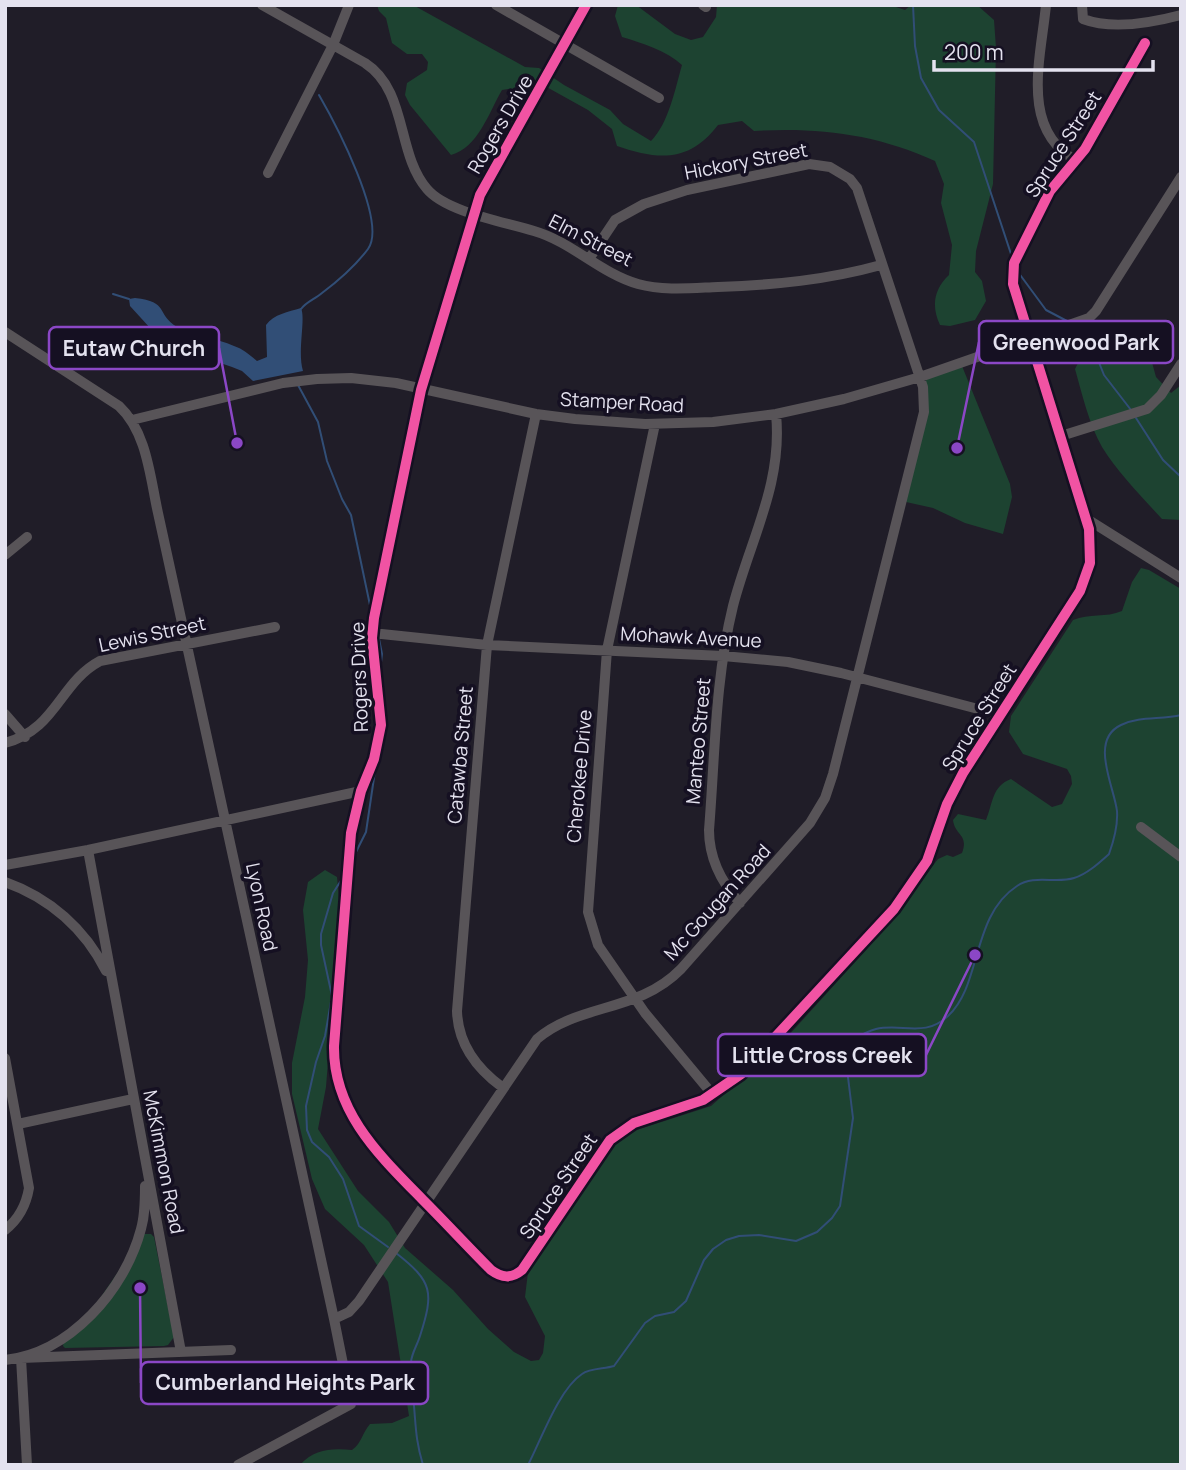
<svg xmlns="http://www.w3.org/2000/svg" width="1186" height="1470" viewBox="0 0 1186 1470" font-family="Manrope,sans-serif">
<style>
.green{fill:#1d4331}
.water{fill:#314e76}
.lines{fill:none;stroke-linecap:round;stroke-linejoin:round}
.stream{stroke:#314e76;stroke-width:2}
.minor{stroke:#585458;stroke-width:10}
.cycleway-casing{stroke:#151022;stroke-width:15}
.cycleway{stroke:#f153a3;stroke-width:10}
.labels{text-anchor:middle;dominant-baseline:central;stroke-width:7;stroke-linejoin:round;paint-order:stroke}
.street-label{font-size:19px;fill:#e4e2ef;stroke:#151022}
.leader{fill:none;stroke:#8b47c6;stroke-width:2.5}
.callout-dot{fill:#8b47c6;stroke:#151022;stroke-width:2.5}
.callout{fill:#151022;stroke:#8b47c6;stroke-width:2.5}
.callout-label{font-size:21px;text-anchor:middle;font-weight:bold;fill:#e4e2ef}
</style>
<rect width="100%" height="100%" fill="#201d28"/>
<path class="green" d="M377,5h36l112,62 14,1 25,17 46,25 13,14 28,17c18,-18 24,-52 31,-76 -15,-14 -40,-22 -60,-28l-7,-21 3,-11h18l39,29 16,6 12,-3 13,-20 1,-12h173l15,5 6,-5h66l17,15 2,28 -3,136 -17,67 -1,21 7,9 4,20 -11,19 -25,6 -10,-1c-9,-19 -6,-36 9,-50l3,-30 -11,-42 3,-19 -9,-23c-59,-27 -117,-34 -181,-30l-12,-10 -24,4c-29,38 -60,35 -101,21l-5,-17 -24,-19 -54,-30 -15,15 -11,-6 -6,1c-13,22 -24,58 -51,65l-41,-50 -5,-10 2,-12 20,-13 1,-8 -6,-8h-15l-15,-11 -6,-25 -7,-7z
M1099,322l29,5 22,28 6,22 15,16 10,-8v135l-19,-1c-21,-23 -43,-45 -60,-72 -13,-23 -20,-53 -27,-78z
M962,366l48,118 2,13 -9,37 -38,-11 -32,-15 -27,-6 20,-123z
M1141,568l8,2 32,19v876h-881c14,-16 32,-17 52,-15 10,-7 10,-17 18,-26l22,-1 17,-7 -21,-134 -24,-37 -39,-36 -13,-30 -20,-85v-31l13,-66 3,-37 -5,-50 5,-28 17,-12 12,7 3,34 -14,176 -8,42 40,62 31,31 16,26 48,42 35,39 26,23 17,9 8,-1 4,-7 2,-17 -20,-39 3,-25 76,-121 23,-18 84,-27 68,-60 86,-95 73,-92 9,-4 6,2 9,-4c7,-19 -7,-17 -9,-33l5,-6 28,6c7,-17 6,-34 25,-41l41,28 10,-3 10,-20 -1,-8 -4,-7 -44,-15 -14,-22 2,-16 62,-96c16,-7 33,-2 49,-9l10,-29z
M144,1234h7l3,3 20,100 -6,8 -4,1 -99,2 -2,-2 1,-9 17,-11z"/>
<path class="water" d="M135,298c35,4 20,15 42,29 16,10 40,11 57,19 9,3 16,9 23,15l10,-4 -1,-32c8,-11 22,-13 35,-17 5,11 -4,43 2,63l-50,10 -11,-10 -10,-4 -73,-25 -8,-13 -21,-23 -1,-7z"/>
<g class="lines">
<path class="stream" d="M913,5l2,41 6,32 18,32 35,32 38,115
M1018,272l28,38 21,11
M113,294l16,5
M301,309c5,-7 14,-10 21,-16 16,-12 34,-28 46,-44 20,-27 -34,-128 -49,-154
M1077,328l13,12 14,35 27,35
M298,385l20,37 9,39 15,38 9,16 20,95
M1136,418l27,42 18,17
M379,639l3,15 -2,17
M374,734l1,-12
M354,856l12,-24 9,-61
M342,879l-9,14 -12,41v11l11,51 -7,40 -9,26 -10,44 1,24 5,12 17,15 14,22 16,47 29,21
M396,1253c37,29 38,39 24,83 -3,10 -8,16 -9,26 -1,15 2,29 3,44 2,23 2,36 9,59
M528,1465c13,-25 31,-76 54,-91 8,-6 22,-5 32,-8l31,-43 10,-7 19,-4 12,-11 18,-41 9,-11 13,-9 13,-4 20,-1 37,6 21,-9 15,-14 8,-12 13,-88 -7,-57 6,-21c7,-4 16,-9 24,-11 26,-6 49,9 72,-13 34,-31 23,-100 69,-130 17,-12 39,-2 57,-8 13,-4 25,-15 35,-24 5,-14 9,-29 8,-43 -3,-25 -28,-71 4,-86 19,-9 40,-5 60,-10"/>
<path class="minor" d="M262,5l103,58c43,28 31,90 62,126 19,23 78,33 107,42 38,11 66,42 104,53 26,7 54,4 80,3 56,-2 109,-7 163,-22
M496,5l163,93
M586,5l-106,190 -59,195 -47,228 -2,20 9,87 -7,34 -13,32 -10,42 -17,213c-1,66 46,110 89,154 23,23 45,47 68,70 11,8 20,9 31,0l88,-130 24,-17 69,-23 38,-26 153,-165 33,-48 20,-57 16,-31 117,-182 10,-28 -1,-34 -76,-245 1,-21 36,-72 35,-42 60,-106
M703,5l3,2
M1046,5c-5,53 -27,125 31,156
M1082,5l1,14c29,11 68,4 98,-4
M268,173l65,-128 16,-40
M5,332l114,74c28,26 31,71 39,107l176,806 17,85 -113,61
M132,420l151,-37 34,-4 34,-1 45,5 140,31 39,5 70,5 68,-2 63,-8 68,-15 76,-22 169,-59 7,-7 85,-134
M655,424l-48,226 -19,262 10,33 47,68 68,82
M1061,436l86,-27 14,-14 20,-31
M1087,519l94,59
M5,555l22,-18
M372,633l115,12 236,11 65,6 53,11 160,42
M5,714l20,23
M5,743c52,-14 54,-60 95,-82l175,-34
M1141,827l40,30
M88,850l93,502
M5,865l83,-15 273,-59
M5,882c45,16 80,47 101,89
M740,903c-19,-21 -31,-44 -31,-73 6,-74 6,-151 24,-224 17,-66 50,-122 43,-192
M5,1058l24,130c-3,18 -10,31 -24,42
M502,1087c-26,-19 -44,-43 -45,-76l30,-366 49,-231
M18,1124l115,-25
M334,1319l15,-7 10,-11 178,-262c42,-36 101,-26 144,-70l129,-146 15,-25 8,-24 91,-362 -1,-25 -66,-199 -7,-9 -20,-12 -21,-3 -122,26 -43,14 -29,16 -26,39
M5,1360c65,-7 120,-70 136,-131 4,-14 4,-28 4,-43
M27,1465l-6,-107 210,-8"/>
<defs>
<path id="cycleway" d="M586,5l-106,190 -59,195 -47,228 -2,20 9,87 -7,34 -13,32 -10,42 -17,213c-1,66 46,110 89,154 23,23 45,47 68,70 11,8 20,9 31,0l88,-130 24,-17 69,-23 38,-26 153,-165 33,-48 20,-57 16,-31 117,-182 10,-28 -1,-34 -76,-245 1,-21 36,-72 35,-42 60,-106"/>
</defs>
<use href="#cycleway" class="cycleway-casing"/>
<use href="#cycleway" class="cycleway"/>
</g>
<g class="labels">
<g class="street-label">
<text transform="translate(500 124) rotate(-60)">Rogers Drive</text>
<text transform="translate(1063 144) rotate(-57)">Spruce Street</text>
<text transform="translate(746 161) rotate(-11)">Hickory Street</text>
<text transform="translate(591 240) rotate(27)">Elm Street</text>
<text transform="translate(622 402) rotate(3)">Stamper Road</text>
<text transform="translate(152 634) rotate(-12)">Lewis Street</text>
<text transform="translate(691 637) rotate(3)">Mohawk Avenue</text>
<text transform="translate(359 677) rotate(-92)">Rogers Drive</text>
<text transform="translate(979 717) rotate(-58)">Spruce Street</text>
<text transform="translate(698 741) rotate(-85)">Manteo Street</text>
<text transform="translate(460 755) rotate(-85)">Catawba Street</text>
<text transform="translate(579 776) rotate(-85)">Cherokee Drive</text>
<text transform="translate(717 902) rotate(-48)">Mc Gougan Road</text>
<text transform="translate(262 907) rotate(78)">Lyon Road</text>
<text transform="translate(164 1162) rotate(79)">McKimmon Road</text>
<text transform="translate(558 1186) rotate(-56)">Spruce Street</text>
</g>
</g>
<path class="leader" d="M957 448L979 342M237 443L219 348M975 955L926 1055M140 1288L141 1383"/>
<g class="callout-dot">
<circle cx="957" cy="448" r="7"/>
<circle cx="237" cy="443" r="7"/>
<circle cx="975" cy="955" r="7"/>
<circle cx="140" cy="1288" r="7"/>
</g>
<g class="callout">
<rect x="979" y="321" width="194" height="42" rx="7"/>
<rect x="49" y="327" width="170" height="42" rx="7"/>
<rect x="718" y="1034" width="208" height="42" rx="7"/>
<rect x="141" y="1362" width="287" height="42" rx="7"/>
</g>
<g class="callout-label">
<text x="1076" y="350">Greenwood Park</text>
<text x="134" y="356">Eutaw Church</text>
<text x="822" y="1063">Little Cross Creek</text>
<text x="285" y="1390">Cumberland Heights Park</text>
</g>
<rect width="1186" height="1470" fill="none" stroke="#e4e2ef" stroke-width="14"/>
<path d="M934 60v10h219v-10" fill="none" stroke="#e4e2ef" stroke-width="3.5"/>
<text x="944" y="60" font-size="21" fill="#e4e2ef" stroke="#151022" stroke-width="5" paint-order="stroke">200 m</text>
</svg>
